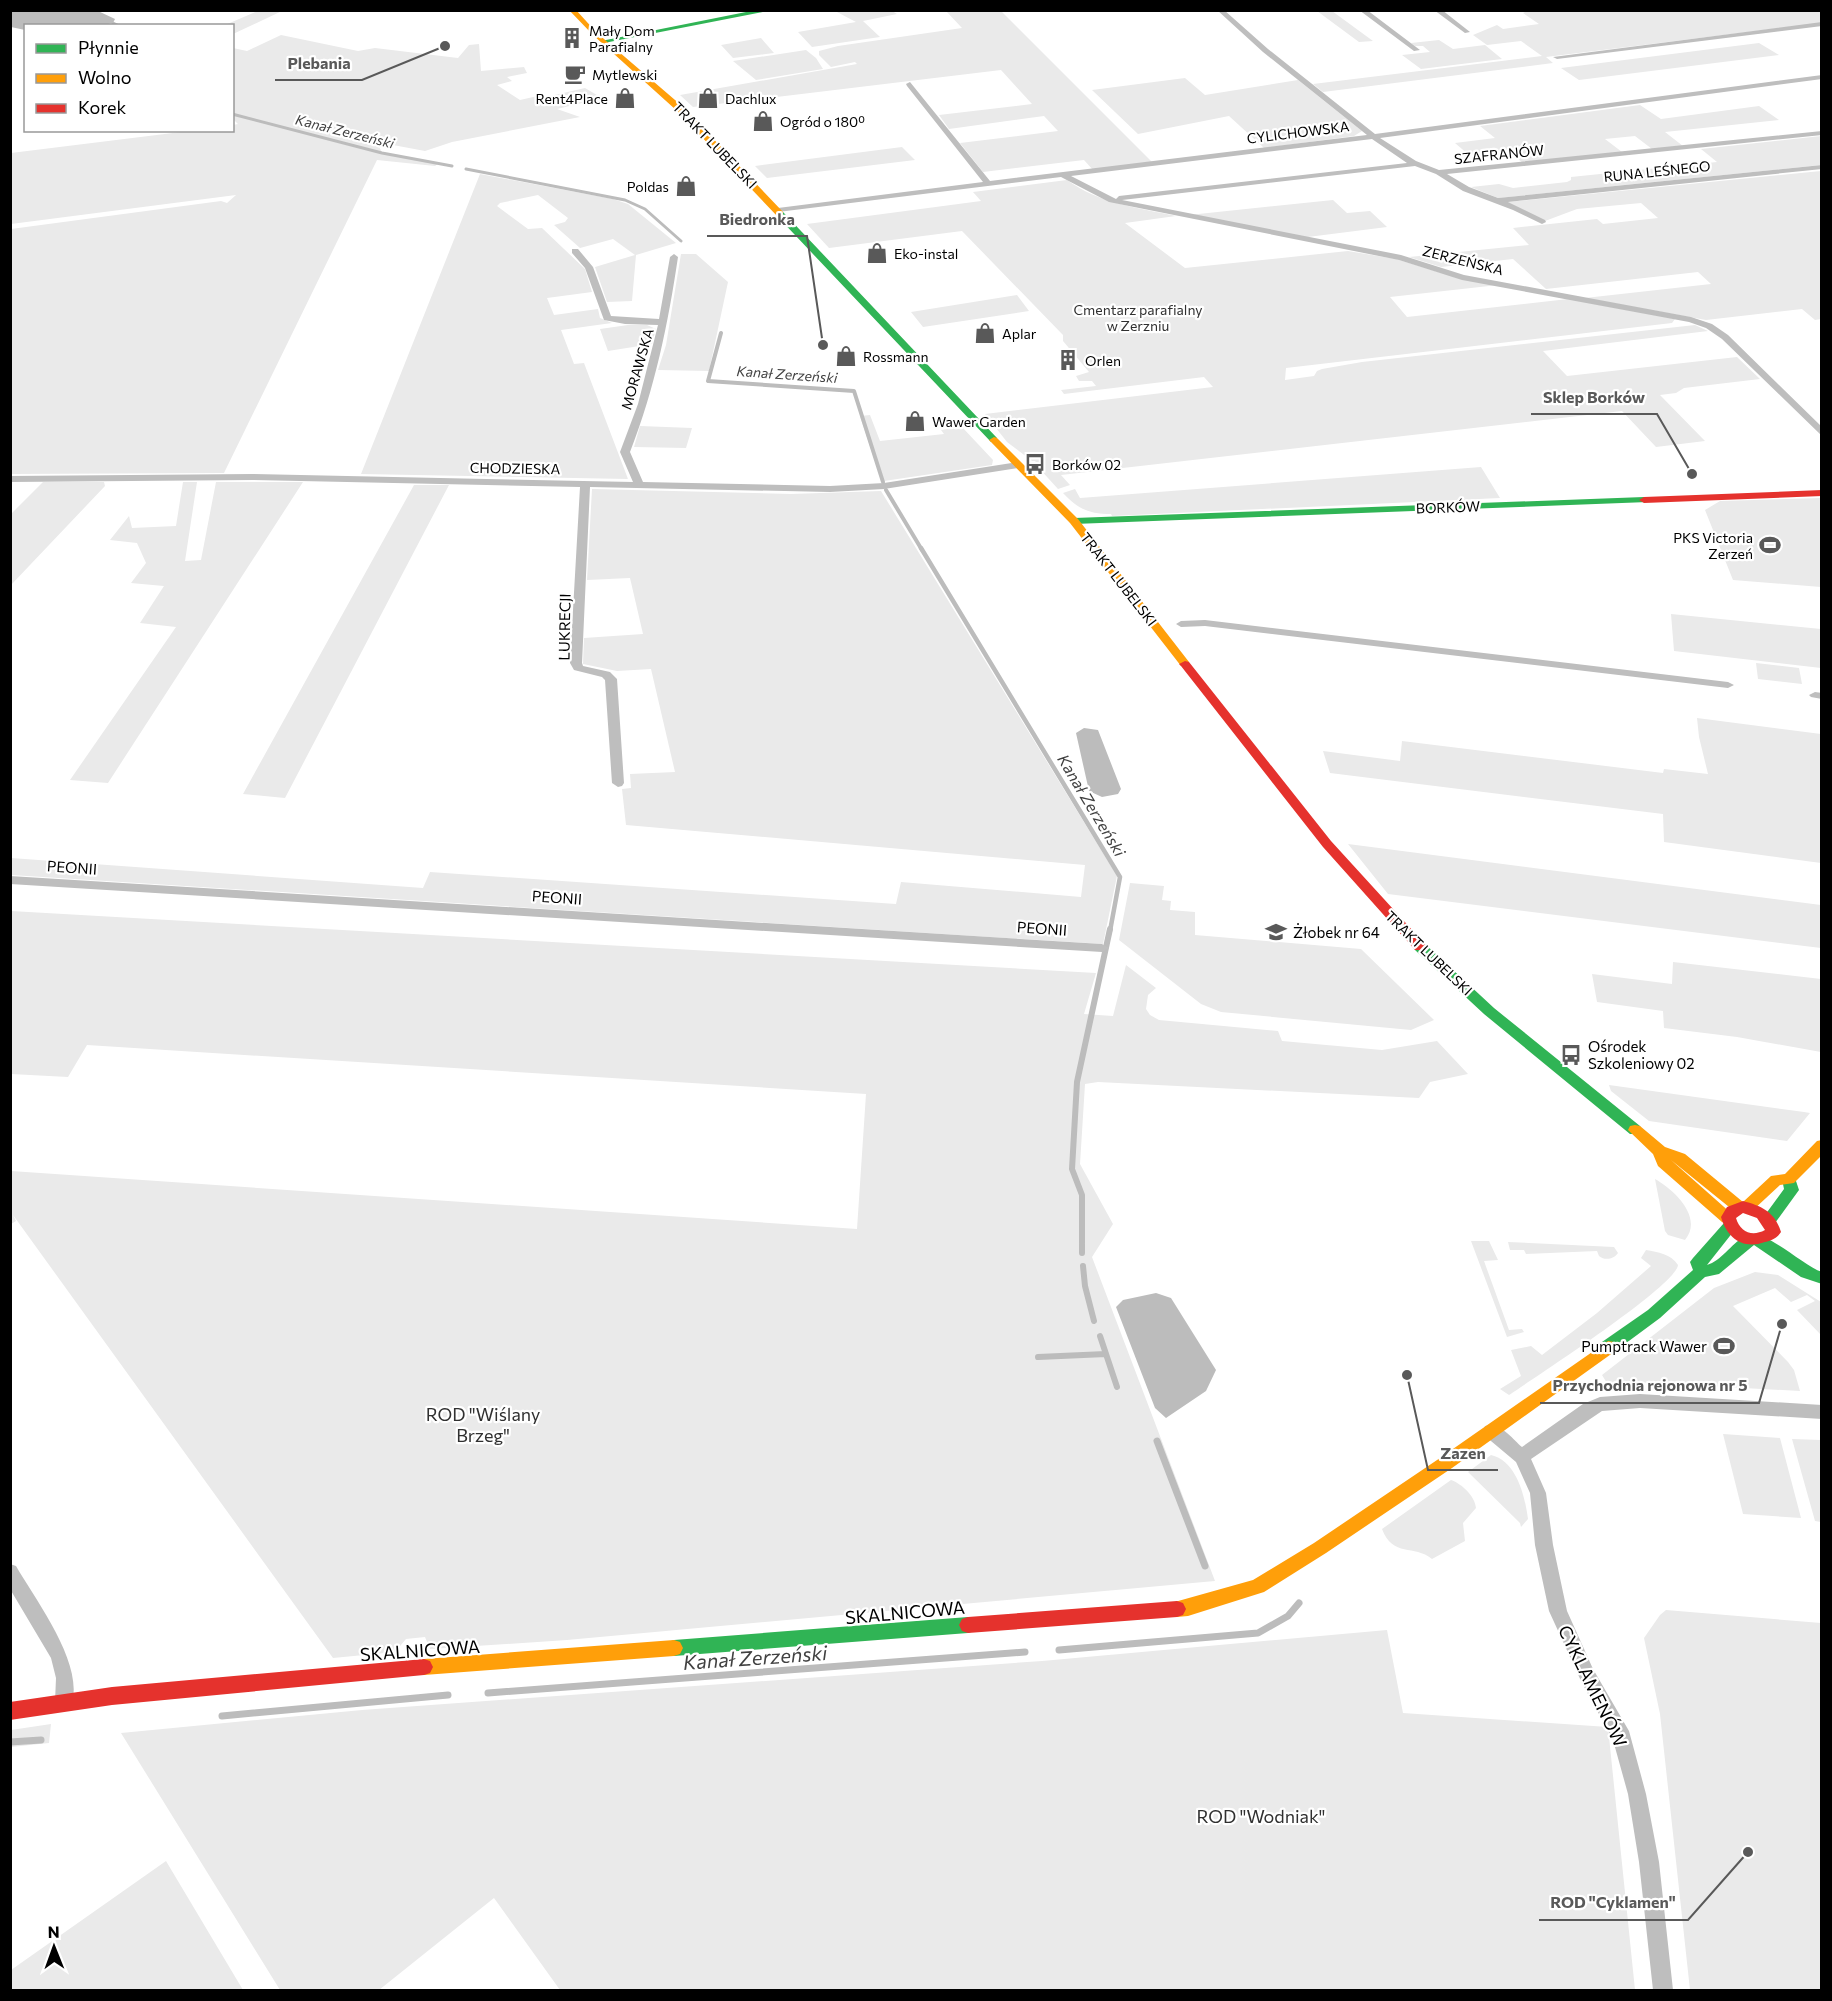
<svg xmlns="http://www.w3.org/2000/svg" width="1832" height="2001" viewBox="0 0 1832 2001" font-family="Commissioner,sans-serif">
<style>
.green{fill:#eaeaea}
.water{fill:#bcbcbc}
.lines{fill:none;stroke-linecap:round;stroke-linejoin:round}
.stream-far4{stroke:#bcbcbc;stroke-width:3}
.stream-far3{stroke:#bcbcbc;stroke-width:4}
.stream-far2{stroke:#bcbcbc;stroke-width:4.5}
.stream-far1{stroke:#bcbcbc;stroke-width:6}
.stream{stroke:#bcbcbc;stroke-width:7}
.street{fill:#bebebe;fill-rule:evenodd}
.fast{fill:#30b455;fill-rule:evenodd}
.slow{fill:#ff9f0a;fill-rule:evenodd}
.jam{fill:#e5322d;fill-rule:evenodd}
.labels{text-anchor:middle;dominant-baseline:central;stroke-width:4.5;stroke-linejoin:round;paint-order:stroke}
.far-poi-label{font-size:14px;fill:#000;stroke:#fff;text-anchor:start}
.far-water-label{font-size:14px;font-style:italic;fill:#414141;stroke:#fff}
.far-street-label{font-size:14px;fill:#000;stroke:#fff}
.far-park-label{font-size:14px;fill:#303030;stroke:#fff}
.street-label{font-size:15px;fill:#000;stroke:#fff}
.poi-label{font-size:15px;fill:#000;stroke:#fff;text-anchor:start}
.water-label{font-size:16px;font-style:italic;fill:#414141;stroke:#fff}
.near-park-label{font-size:18px;fill:#303030;stroke:#fff}
.near-street-label{font-size:18px;fill:#000;stroke:#fff}
.near-water-label{font-size:20px;font-style:italic;fill:#414141;stroke:#fff}
.leader{fill:none;stroke:#595959;stroke-width:2}
.callout-dot{fill:#595959;stroke:#fff;stroke-width:2}
.callout-label{font-size:16px;text-anchor:middle;font-weight:bold;fill:#595959;stroke:#fff;stroke-width:4.5;stroke-linejoin:round;paint-order:stroke}
</style>
<rect width="100%" height="100%" fill="#fff"/>
<path class="green" d="M258,11h24l-49,23 -1,-8 -7,-1z
M835,11h57l5,3 -34,7 17,16 -68,10 -14,-15 58,-10z
M946,11h55l151,151 -59,8 -9,-10 -101,12 -23,-29 98,-12 -14,-15 -95,13 -10,-14 93,-11 -31,-34 -308,37 -13,-12 177,-31 -2,-2 -24,5 -12,-12v-4l19,-5 124,-18z
M1317,11h15l41,30 -14,1z
M1527,11h294v12l-275,34 7,6 -230,29 -10,-8 229,-28 -21,-15 -34,4 -14,-10 24,-10 6,4 36,-5 -16,-11z
M281,35l77,16 17,-3 83,10 11,-13 10,-1 2,27 43,-4 3,6 -20,4 5,4 -15,4 23,15 22,-5 4,2 39,-9 17,10 -45,11 23,8 -128,25 -27,9 -48,-9 5,11 57,10 -4,3 -58,-6 -153,313 -213,1v-245l210,-28 6,2 9,-8 -225,29v-71l178,-22 43,-1 1,-5 5,-1 -5,-5v-71l14,3z
M761,38l13,15 -41,5 -12,-13z
M1439,40l14,9 32,-4 17,14 -81,10 -19,-14 28,-3 -7,-6h-8l-4,-3z
M1759,43l20,12 -200,25 -18,-12z
M806,50l10,8 7,11 -67,11 -23,-19z
M1185,78l20,17 93,-15 64,51 -8,5 -90,12 -35,-32 -91,18 -46,-44z
M1640,105l21,14 98,-13 20,14 -114,12 18,14 -31,3 -17,-13 -30,3 17,13 -99,11 -15,-12 -39,4 -14,-12 40,-5 -15,-12z
M1821,136v29l-323,33 -27,-11 28,-3 14,4 54,-6 4,-2v-3l146,-15 -16,-13z
M902,147l13,13 -148,18 -12,-12z
M1821,171v148l-6,1 -13,-11 -96,11 -121,-22 126,-14 -13,-12 -152,17 -33,-30 -72,8 -32,-10 120,-12 -16,-17 84,-9 6,5 55,-6 -17,-15 -64,6 -32,12 -37,-19z
M480,174l133,25 15,5 48,39 -40,12 -4,46 -25,1 -12,-35 40,-12 -22,-16 -33,9 -26,-23 11,-3 3,-4 -30,-23 -38,8 -3,3 31,23 14,-1 43,41 7,23 -45,6 7,17 44,-6 2,9 12,5 -51,7 13,34 10,-1 44,116 -267,-5z
M1067,180c31,23 72,28 109,36l-51,7 60,45 163,-17 48,8 45,14 57,12 -108,12 17,20 161,-18 107,20 -3,4 -386,45 -1,12 29,-4 3,-5 5,-2 40,-7 333,-37 13,6 -165,20 24,25 170,-19 23,22 -76,9 -8,5 -16,2 45,46 -49,6 -34,-36 -561,64 9,10 -12,4 -20,-22 2,-1 -5,-5h-3l-25,-19 -22,-28 228,-27 -9,-10 -140,17 -3,-4 35,-4 -4,-5h-13l-3,-5 13,-4 -26,-31v-6l-101,-104 -133,17 -22,-24 174,-23 -8,-9z
M1333,200l14,13 23,-2 17,16 -87,11 -111,-23z
M681,254h15l32,28 -19,89 -51,-1 8,-25z
M1017,295l12,16 -106,16 -12,-15z
M628,325h19l9,4 -4,15 -44,7 -8,-22z
M870,415l10,26 64,-7 -3,-4 21,-3 31,33 -1,5 -108,16 -4,-4 -20,-61z
M640,426l52,2 -6,20 -52,-1z
M1481,467l19,31 -388,18 -1,-2c-22,0 -33,-5 -48,-21l12,-4 5,9z
M43,482h61l1,4 -94,99v-71z
M183,482h14l-12,79 16,-1 15,-78h87l-195,301 -38,-3 106,-153 -36,-4 24,-37 -33,-3 15,-20 -9,-20 -27,-3 19,-24 3,12 44,-2z
M414,485h35l-164,313 -42,-4z
M592,489l199,5 90,-3 236,385 -14,68 -1092,-69v-17l412,30 7,-16 466,32 5,-22 180,15 4,-32 -459,-40 -4,-36 9,-1 -1,-14 45,-2 -24,-103 -34,2 -34,-7 1,-26 59,-4 -13,-56 -43,2z
M1821,498v89l-88,-7 -28,-70 15,-9z
M1671,614l150,15v39l-147,-17z
M1756,663l43,5 3,16 -44,-5z
M1697,718l124,16v129l-157,-21 -1,-28 -333,-41 -7,-22 77,10 2,-20 261,32 1,-4 44,5 -9,-37z
M1348,844l473,61v43l-433,-54z
M1130,883l34,3 -2,14 9,1 -1,9 25,2v23l166,14 73,71 -23,10 -190,-18 -20,-8 -82,-64z
M11,911l1085,62 -12,41 29,2 13,-51 30,23 -8,7 -2,14 4,6 9,5 119,11 4,10 100,9 55,-9 31,33 -38,8 -11,16 -321,-16 -13,2 -5,80 33,60 -21,33 123,324 -648,59 -137,9 -5,-12 -19,2 -11,13 -62,6 -320,-443 3,6 -5,3v-53l846,58 9,-135 -779,-49 -19,32 -57,-3z
M1673,962l148,17v73l-84,-15 -73,-9 -1,-17 -66,-9 -5,-28 80,10z
M1609,1085l195,27 6,1 -23,28 -138,-20 -38,-30z
M1655,1179c18,10 49,38 30,61l-17,-5 -3,-4z
M1471,1241h18l9,19 -14,1 25,69 13,-1 2,3 -17,5z
M1508,1242l106,5 4,6c-4,6 -13,8 -19,3l-2,-5 -71,3 -2,-4h-14z
M1646,1250c12,2 25,4 32,15 -2,21 -144,113 -169,130l-9,-6 21,-13 -10,-26 20,-4 11,9 55,-42 54,-47 -10,-8z
M1755,1272l23,3 43,27v33l-24,-25 18,-9 -8,-6 -16,7 -16,-14 -42,18 55,56 6,8 6,21 -167,-9 1,7 -24,-1 -8,-13 112,-87z
M1723,1434l57,4 21,80 -58,-4z
M1792,1439l29,1v82l-6,-1z
M1491,1455c26,6 34,42 37,64l-7,8 -1,-4 -52,-51z
M1451,1480c11,4 24,16 25,28l-13,15 2,18 -33,18c-18,-15 -39,-1 -50,-30z
M1666,1610l155,13v367h-131l-30,-276 -16,-76 16,-23z
M1387,1630l16,83 205,14 27,263h-1075l-66,-92 -115,92h-99l-159,-257 241,-23 680,-49z
M51,1724l-2,19 -38,4v-17z
M166,1861l77,129h-232v-20z"/>
<path class="water" d="M10,11h88l17,8 -2,4 -10,2 -77,1 -1,4 -14,-3z
M1084,728l14,2 23,59 -3,5 -16,3 -13,-6 -13,-58z
M1156,1293l15,5 45,72 -10,21 -40,27 -11,-10 -39,-101 7,-7z"/>
<g class="lines">
<path class="stream-far4" d="M113,23l6,3
M232,114l150,39 70,13
M466,169l159,31 20,9 36,32"/>
<path class="stream-far3" d="M721,333l-13,48 146,10 29,91
M886,490l36,60"/>
<path class="stream-far2" d="M921,548l199,329 -10,54"/>
<path class="stream-far1" d="M1082,1243v-48l-10,-26 5,-87 33,-153
M1082,1244v9
M1083,1266l2,20 9,35
M1100,1336l17,51
M1038,1357l68,-3"/>
<path class="stream" d="M1157,1441l48,125
M1059,1650l199,-17 30,-17 11,-13
M488,1693l537,-41
M222,1716l226,-21
M10,1742l31,-2"/>
<path class="street" d="M1217,10h7l44,39 107,85 447,-59v4l-442,59 36,23 23,9 383,-39v4l-375,39 22,13 29,11 324,-33v4l-314,33 37,18 1,2 -4,2 -29,-14 -50,-19 -27,-17 -21,-8 -293,34 279,55 63,20 227,42 21,7 16,11 94,92v9l-100,-97 -16,-11 -17,-6 -227,-42 -63,-20 -290,-58 -48,-25 -283,35 -4,-2 4,-2 205,-26 -76,-96 -1,-2 4,-2 80,99 377,-46 -104,-83zM1372,139l35,24 -288,33 -3,3 -45,-23z
M1359,10h8l53,40 -6,1z
M1434,10h8l28,22 -5,1z
M1822,22v4l-265,33 -4,-2z
M572,249h6l15,18 18,49 48,3 11,-62 4,-3 4,3c-10,67 -23,131 -48,195l13,30 187,4 54,-3 134,-21 5,3 -5,3 -134,21 -54,3 -240,-5 -8,176 1,3 27,6 7,7 7,104 -2,3 -4,1 -6,-4 -7,-103 -3,-3 -28,-7 -4,-7 10,-176 -328,-7 -242,2v-6l242,-2 381,8 -13,-30 18,-48 20,-79 -33,-1 -21,-4 -19,-52 -13,-15z
M1205,620l523,62 6,3 -6,3 -523,-62 -24,1 -5,-3 5,-3z
M1815,692l7,1v6l-11,-2 -2,-2z
M10,876l1092,68 7,4 -7,4 -1092,-68z
M1640,1394l182,11v14l-182,-11 -38,3 -71,48 15,34 7,52 14,66 26,58 36,62 17,63 13,68 14,128h-20l-14,-128 -11,-68 -15,-54 -32,-59 -32,-70 -14,-66 -5,-52 -14,-31 -31,-26 -2,-5 2,-5c14,-5 28,13 37,21l61,-43 17,-7z
M10,1564l6,2c20,35 72,102 54,142l-6,3 -6,-3 -3,-6 1,-24 -5,-20 -41,-69z"/>
<path class="fast" d="M756,10h17l-169,33 -3,-2z
M777,212h6l214,226v4h-6l-214,-226z
M1644,497l4,1v4l-574,22 -5,-3 5,-3z
M1420,943l5,1 69,64 146,118 2,4 -2,4h-10l-146,-120 -69,-64 -2,-3z
M1789,1173l5,2 5,15 -24,33 -5,2 -5,-2 -2,-4 2,-4 19,-26 -2,-10 2,-4z
M1729,1221l5,2 3,4 -30,38c14,-4 24,-21 37,-28 19,-12 57,28 78,35v12l-21,-7 -47,-32 -35,29 -14,3 -45,41 -46,34 -6,1 -6,-1 -2,-5 2,-5 46,-32 45,-40 -3,-8 3,-4 31,-35z
M968,1617l6,2 3,6 -3,6 -6,2 -294,23 -6,-2 -3,-6 3,-6 6,-2z"/>
<path class="slow" d="M569,10h7l21,23 85,73 101,106v4h-6l-101,-106 -83,-75z
M994,437l3,1 81,81 111,143v4h-8l-111,-143 -79,-81 -2,-2z
M1635,1125l5,1 25,21 20,7 58,48 28,-26 14,-2 32,-33 5,-1v15l-28,28 -14,2 -28,26h-18l-63,-51 61,54 2,4 -2,4 -5,2 -5,-2 -64,-56 -5,-12 -25,-24 2,-4z
M1608,1341l6,1 2,5 -2,5 -162,116 -126,85 -62,39 -76,24 -11,1 -6,-2 -3,-6 3,-6 82,-23 61,-37 126,-85z
M674,1640l6,2 3,6 -3,6 -6,2 -250,19 -6,-2 -3,-6 3,-6 6,-2z"/>
<path class="jam" d="M1822,490v6l-178,7 -5,-3 5,-3z
M1185,661l4,1 142,179 94,103 2,3 -2,3h-10l-92,-103 -142,-181 -2,-2z
M1743,1201c19,5 32,11 38,31 -4,6 -9,8 -16,10 -22,8 -38,-4 -44,-25l6,-10zM1743,1213l14,5 8,12c-13,7 -25,2 -29,-12z
M1177,1601l6,2 3,6 -3,6 -6,2 -209,16 -6,-2 -3,-6 3,-6 6,-2z
M424,1659l6,2 3,6 -3,6 -6,2 -312,30 -102,15v-18l102,-15z"/>
</g>
<defs>
<symbol id="building-bare" viewBox="-9 -9 18 18"><path d="M-4-6H4V6H1V3H-1V6H-4ZM-2.5-4.3h1.7v1.8h-1.7ZM.8-4.3h1.7v1.8H.8ZM-2.5-1h1.7V.8h-1.7ZM.8-1h1.7V.8H.8Z" fill="#595959" stroke="#fff" stroke-width="2.5" paint-order="stroke"/></symbol>
<symbol id="cafe-bare" viewBox="-9 -9 18 18"><path d="M-5.5-4.5H6V0H3Q3 3.5 0 3.5H-2.5Q-5.5 3.5-5.5 0ZM3-3.2v2h1.7v-2ZM-6 4.5H4V6H-6Z" fill="#595959" stroke="#fff" stroke-width="2.5" paint-order="stroke"/></symbol>
<symbol id="shop-bare" viewBox="-9 -9 18 18"><path d="M-5-2.5h2.3a2.7 3.5 0 0 1 5.4 0H5L5.5 6h-11ZM-1.5-2.5h3a1.5 2.3 0 0 0-3 0Z" fill="#595959" stroke="#fff" stroke-width="2.5" paint-order="stroke"/></symbol>
<symbol id="bus-bare" viewBox="-9 -9 18 18"><path d="M-5-6H5V4H4V6H2V4H-2V6H-4V4H-5ZM-3.5-4V0h7V-4ZM-3.5 1.2v1.5H-2V1.2ZM2 1.2v1.5H3.5V1.2Z" fill="#595959" stroke="#fff" stroke-width="2.5" paint-order="stroke"/></symbol>
<symbol id="stadium-bare" viewBox="-9 -9 18 18"><path d="M0-5a6.5 5 0 1 0 0 10a6.5 5 0 1 0 0-10ZM-3.5-1.8h7v3.6h-7Z" fill="#595959" stroke="#fff" stroke-width="2.5" paint-order="stroke"/></symbol>
<symbol id="school-bare" viewBox="-9 -9 18 18"><path d="M0-5L7-2L0 1L-7-2ZM-4 1L0 2.5L4 1V4Q0 6-4 4Z" fill="#595959" stroke="#fff" stroke-width="2.5" paint-order="stroke"/></symbol>
</defs>
<g fill-rule="evenodd">
<use href="#building-bare" x="557" y="23" width="30" height="30"/>
<use href="#cafe-bare" x="560" y="59" width="30" height="30"/>
<use href="#shop-bare" x="610" y="83" width="30" height="30"/>
<use href="#shop-bare" x="693" y="83" width="30" height="30"/>
<use href="#shop-bare" x="748" y="106" width="30" height="30"/>
<use href="#shop-bare" x="671" y="171" width="30" height="30"/>
<use href="#shop-bare" x="862" y="238" width="30" height="30"/>
<use href="#shop-bare" x="970" y="318" width="30" height="30"/>
<use href="#shop-bare" x="831" y="341" width="30" height="30"/>
<use href="#building-bare" x="1053" y="345" width="30" height="30"/>
<use href="#shop-bare" x="900" y="406" width="30" height="30"/>
<use href="#bus-bare" x="1020" y="449" width="30" height="30"/>
<use href="#stadium-bare" x="1755" y="530" width="30" height="30"/>
<use href="#school-bare" x="1261" y="917" width="30" height="30"/>
<use href="#bus-bare" x="1556" y="1040" width="30" height="30"/>
<use href="#stadium-bare" x="1709" y="1331" width="30" height="30"/>
</g>
<g class="labels">
<g class="far-poi-label">
<text x="589" y="30">Mały Dom<tspan x="589" dy="16">Parafialny</tspan></text>
<text x="592" y="74">Mytlewski</text>
<text x="608" y="98" text-anchor="end">Rent4Place</text>
<text x="725" y="98">Dachlux</text>
<text x="780" y="121">Ogród o 180⁰</text>
<text x="669" y="186" text-anchor="end">Poldas</text>
<text x="894" y="253">Eko-instal</text>
<text x="1002" y="333">Aplar</text>
<text x="863" y="356">Rossmann</text>
<text x="1085" y="360">Orlen</text>
<text x="932" y="421">Wawer Garden</text>
<text x="1052" y="464">Borków 02</text>
<text x="1753" y="537" text-anchor="end">PKS Victoria<tspan x="1753" dy="16">Zerzeń</tspan></text>
</g>
<g class="far-water-label">
<text transform="translate(345 131) rotate(14)">Kanał Zerzeński</text>
<text transform="translate(787 374) rotate(4)">Kanał Zerzeński</text>
</g>
<g class="far-street-label">
<text transform="translate(1298 132) rotate(-7)">CYLICHOWSKA</text>
<text transform="translate(715 145) rotate(46)">TRAKT LUBELSKI</text>
<text transform="translate(1499 154) rotate(-6)">SZAFRANÓW</text>
<text transform="translate(1657 171) rotate(-6)">RUNA LEŚNEGO</text>
<text transform="translate(1463 260) rotate(14)">ZERZEŃSKA</text>
<text transform="translate(637 369) rotate(-74)">MORAWSKA</text>
<text transform="translate(515 468) rotate(1)">CHODZIESKA</text>
<text transform="translate(1448 507) rotate(-2)">BORKÓW</text>
<text transform="translate(1119 579) rotate(52)">TRAKT LUBELSKI</text>
<text transform="translate(1429 953) rotate(44)">TRAKT LUBELSKI</text>
</g>
<g class="far-park-label">
<text x="1138" y="309">Cmentarz parafialny<tspan x="1138" dy="16">w Zerzniu</tspan></text>
</g>
<g class="street-label">
<text transform="translate(564 627) rotate(-89)">LUKRECJI</text>
<text transform="translate(72 867) rotate(4)">PEONII</text>
<text transform="translate(557 897) rotate(4)">PEONII</text>
<text transform="translate(1042 928) rotate(4)">PEONII</text>
</g>
<g class="poi-label">
<text x="1293" y="932">Żłobek nr 64</text>
<text x="1588" y="1046">Ośrodek<tspan x="1588" dy="17">Szkoleniowy 02</tspan></text>
<text x="1707" y="1346" text-anchor="end">Pumptrack Wawer</text>
</g>
<g class="water-label">
<text transform="translate(1092 805) rotate(59)">Kanał Zerzeński</text>
</g>
<g class="near-park-label">
<text x="483" y="1414">ROD "Wiślany<tspan x="483" dy="21">Brzeg"</tspan></text>
<text x="1261" y="1816">ROD "Wodniak"</text>
</g>
<g class="near-street-label">
<text transform="translate(905 1612) rotate(-5)">SKALNICOWA</text>
<text transform="translate(420 1650) rotate(-4)">SKALNICOWA</text>
<text transform="translate(1593 1686) rotate(64)">CYKLAMENÓW</text>
</g>
<g class="near-water-label">
<text transform="translate(755 1657) rotate(-4)">Kanał Zerzeński</text>
</g>
</g>
<path class="leader" d="M445 46L362 80H275M823 345L807 236H707M1692 474L1657 414H1531M1782 1324L1759 1403H1540M1407 1375L1428 1470H1498M1748 1852L1688 1920H1539"/>
<g class="callout-dot">
<circle cx="445" cy="46" r="6"/>
<circle cx="823" cy="345" r="6"/>
<circle cx="1692" cy="474" r="6"/>
<circle cx="1782" cy="1324" r="6"/>
<circle cx="1407" cy="1375" r="6"/>
<circle cx="1748" cy="1852" r="6"/>
</g>
<g class="callout-label">
<text x="319" y="69">Plebania</text>
<text x="757" y="225">Biedronka</text>
<text x="1594" y="403">Sklep Borków</text>
<text x="1650" y="1391">Przychodnia rejonowa nr 5</text>
<text x="1463" y="1459">Zazen</text>
<text x="1613" y="1908">ROD "Cyklamen"</text>
</g>
<rect width="1832" height="2001" fill="none" stroke="#000000" stroke-width="24"/>
<rect x="24" y="24" width="210" height="108" fill="#ffffff" stroke="#999999" stroke-width="1.5"/>
<rect x="36" y="44" width="30" height="9" fill="#30b455" stroke="#999999" stroke-width="1.5"/>
<text x="78" y="54" font-size="18" fill="#000000">Płynnie</text>
<rect x="36" y="74" width="30" height="9" fill="#ff9f0a" stroke="#999999" stroke-width="1.5"/>
<text x="78" y="84" font-size="18" fill="#000000">Wolno</text>
<rect x="36" y="104" width="30" height="9" fill="#e5322d" stroke="#999999" stroke-width="1.5"/>
<text x="78" y="114" font-size="18" fill="#000000">Korek</text>
<g transform="translate(54 1947) rotate(359)" stroke="#ffffff" stroke-width="4.5" paint-order="stroke">
<path d="M0-4.5L10 22L0 15L-10 22Z" fill="#000000"/>
<text y="-9" font-size="16" font-weight="bold" text-anchor="middle" fill="#000000">N</text>
</g>
</svg>
